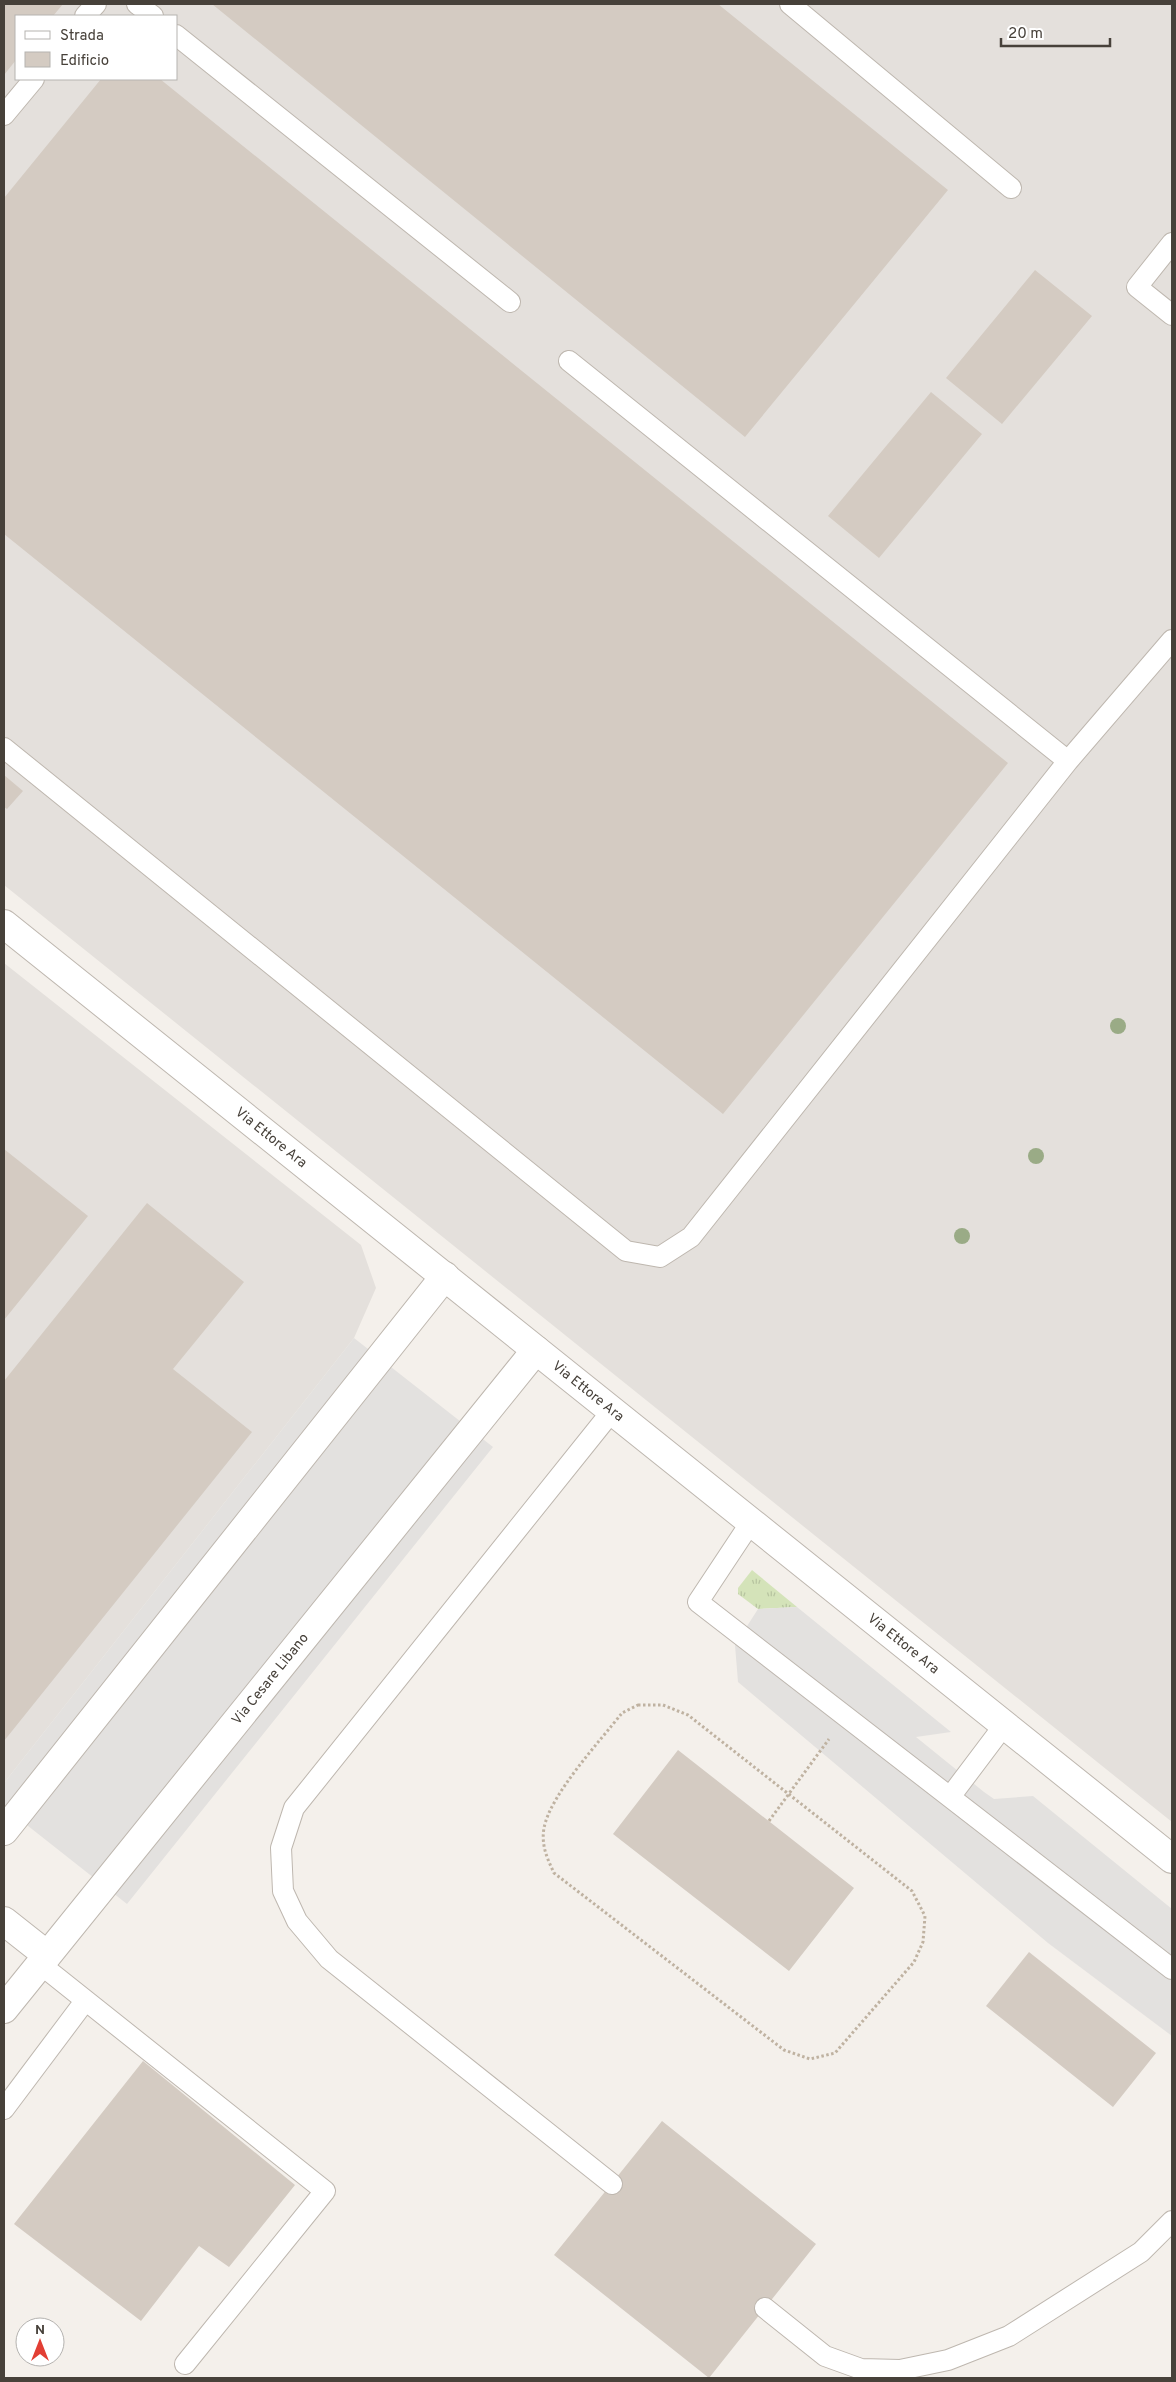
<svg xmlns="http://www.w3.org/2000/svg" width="1176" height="2382" viewBox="0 0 1176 2382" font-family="Overpass,sans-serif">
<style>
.industrial{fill:#e4e0dc;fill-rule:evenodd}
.grass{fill:url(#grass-tufts)}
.parking{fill:#e3e1df}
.building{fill:#d4cbc2}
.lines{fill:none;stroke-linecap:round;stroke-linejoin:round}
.lane-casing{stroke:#beb7af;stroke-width:22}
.street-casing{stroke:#beb7af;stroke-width:30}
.path{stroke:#bfb2a1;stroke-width:3;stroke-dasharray:2.5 2.5;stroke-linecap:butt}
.lane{stroke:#fff;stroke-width:20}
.street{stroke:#fff;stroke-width:28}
.tree{fill:#9aab86}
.labels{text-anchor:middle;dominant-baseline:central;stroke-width:4;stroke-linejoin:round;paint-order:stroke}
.street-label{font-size:14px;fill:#47413a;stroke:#fff}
</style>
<defs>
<pattern id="grass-tufts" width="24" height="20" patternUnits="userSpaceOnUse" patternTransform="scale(1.25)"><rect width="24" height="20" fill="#d4e3b9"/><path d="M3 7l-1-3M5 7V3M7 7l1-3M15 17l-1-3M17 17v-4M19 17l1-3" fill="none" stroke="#b7c4a0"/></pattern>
</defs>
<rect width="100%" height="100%" fill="#f4f0eb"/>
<path class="industrial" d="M4,4h1168v1818l-1168,-937zM16,16h160v63h-160z
M4,963l357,282 15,43 -22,50 -350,445z"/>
<path class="grass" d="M752,1570l45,37 -39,2 -20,-15v-6z"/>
<path class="parking" d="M354,1338l139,109 -366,457 -123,-97v-24z
M797,1607l154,125 -35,5 68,55 10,7 39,-3 139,113v127l-124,-93 -310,-261 -3,-37 23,-36z"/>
<path class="building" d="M4,4h59l-10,12h-37v44l-12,15z
M212,4h506l230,186 -203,247z
M101,79h59l848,684 -285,351 -719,-580v-336z
M1035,270l57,46 -90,108 -56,-46z
M931,392l51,42 -103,124 -51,-42z
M4,775l19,16 -16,18 -3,-2z
M4,1149l84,67 -84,104z
M147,1203l97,79 -71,87 79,63 -248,309v-360z
M678,1750l176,138 -65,83 -176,-137z
M1029,1952l127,101 -43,54 -127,-101z
M143,2061l152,124 -66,82 -30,-21 -58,75 -127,-97z
M662,2121l154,123 -107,134 -155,-123z"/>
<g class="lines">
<defs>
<path id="lane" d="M137,4l16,12
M790,4l221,184
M85,16l11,-12
M176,35l334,267
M4,115l30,-36
M1172,243l-35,44 35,28
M569,361l499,400
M4,748l622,503 34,6 31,-20 377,-476 104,-121
M612,1411l-318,397 -13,40 2,43 14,30 32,38 283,225
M751,1522l-53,80 474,367
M950,1797l55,-73
M40,1964l285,227 -140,173
M4,2109l81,-108
M765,2308l60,48 36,13 39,1 48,-10 61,-24 132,-84 31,-31"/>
<g id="street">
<path id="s1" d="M4,924l1168,935"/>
<path d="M4,1831l441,-555"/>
<path d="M4,1921l43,34"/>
<path id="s2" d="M4,2009l532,-659"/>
</g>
</defs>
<use href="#lane" class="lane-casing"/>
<use href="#street" class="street-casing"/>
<path class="path" d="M638,1705h25l25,10 224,176 13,25 -2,26 -9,20 -79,91 -25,6 -26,-9 -230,-177c-7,-15 -13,-28 -10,-45 6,-33 56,-87 78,-115z
M769,1821l60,-82"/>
<use href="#lane" class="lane"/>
<use href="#street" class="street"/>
</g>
<g class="tree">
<circle cx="1118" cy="1026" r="8"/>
<circle cx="1036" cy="1156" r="8"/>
<circle cx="962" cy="1236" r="8"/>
</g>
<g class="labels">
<g class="street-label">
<text stroke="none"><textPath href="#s1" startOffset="342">Via Ettore Ara</textPath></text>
<text stroke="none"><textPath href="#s1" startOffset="748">Via Ettore Ara</textPath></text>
<text stroke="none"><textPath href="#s1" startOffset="1152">Via Ettore Ara</textPath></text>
<text stroke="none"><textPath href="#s2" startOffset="424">Via Cesare Libano</textPath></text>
</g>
</g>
<rect width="1176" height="2382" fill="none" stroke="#47413a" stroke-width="10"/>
<rect x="15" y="15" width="162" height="65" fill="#ffffff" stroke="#b5b3b0"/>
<rect x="25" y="31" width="25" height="8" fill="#ffffff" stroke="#b5b3b0"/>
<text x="60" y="40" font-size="15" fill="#47413a">Strada</text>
<rect x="25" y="52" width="25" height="15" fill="#d4cbc2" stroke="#b5b3b0"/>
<text x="60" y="65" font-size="15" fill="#47413a">Edificio</text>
<g transform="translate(40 2342)"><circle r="24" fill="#ffffff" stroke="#b5b3b0"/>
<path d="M0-4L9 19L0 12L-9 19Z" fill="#e23f34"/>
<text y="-8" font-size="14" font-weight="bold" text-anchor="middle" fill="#47413a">N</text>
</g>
<path d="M1001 38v8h109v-8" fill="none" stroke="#47413a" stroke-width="2.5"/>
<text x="1008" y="38" font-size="15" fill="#47413a" stroke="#ffffff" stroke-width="4" paint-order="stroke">20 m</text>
</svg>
